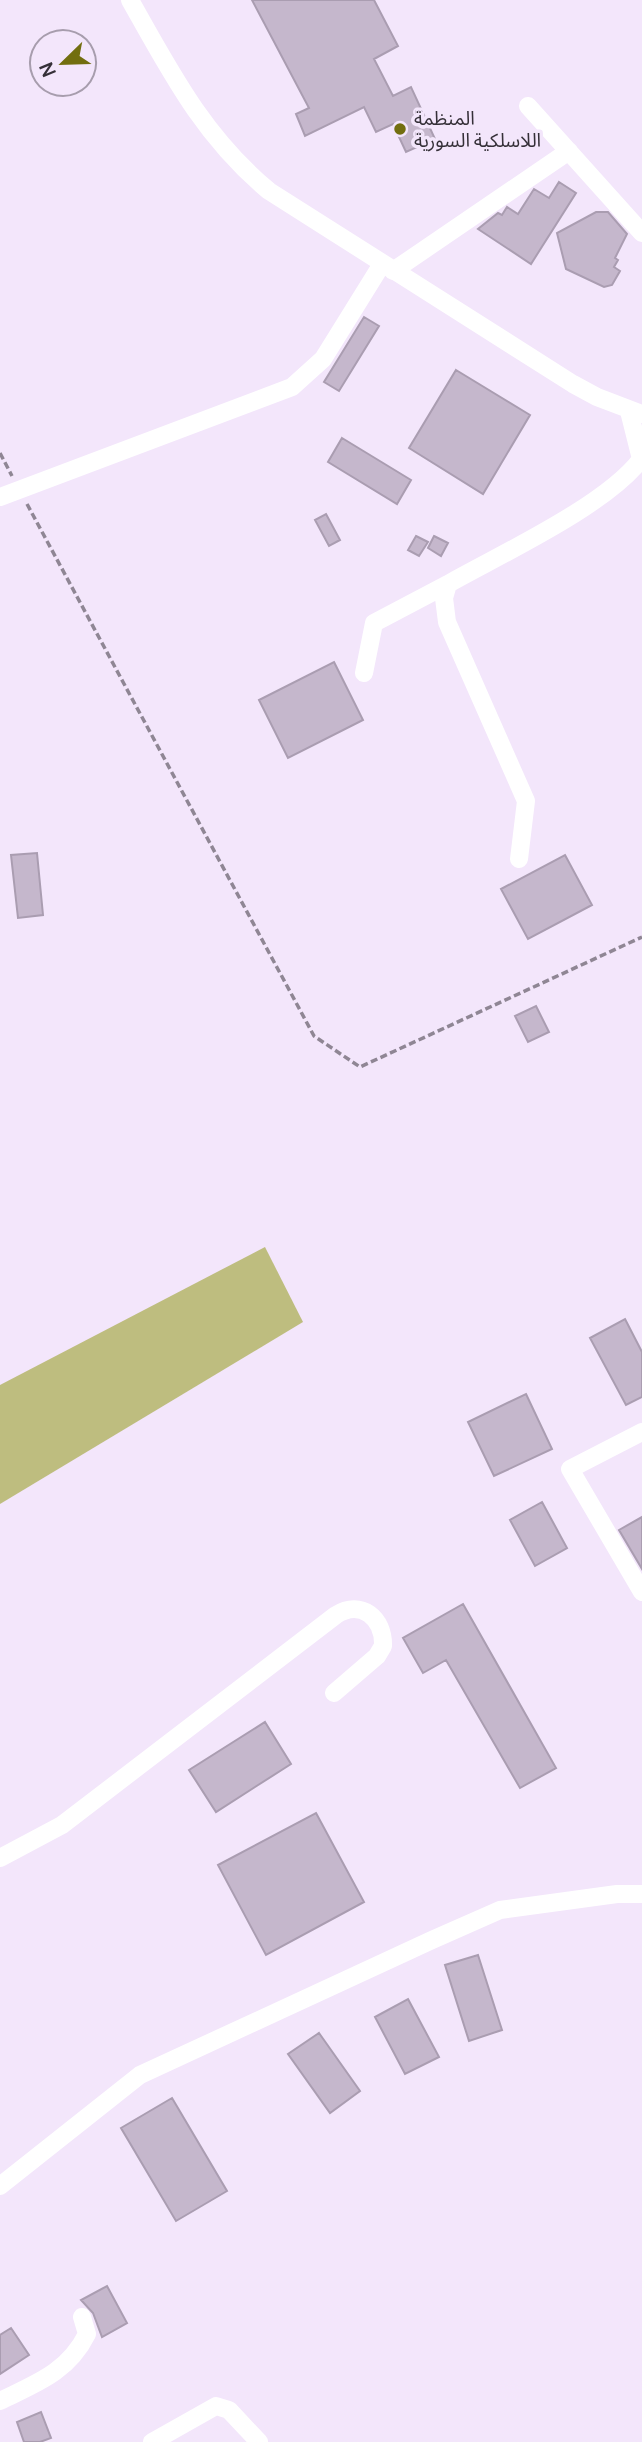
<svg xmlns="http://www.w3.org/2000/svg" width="642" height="2442" viewBox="0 0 642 2442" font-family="Manrope,'Noto Sans Arabic',sans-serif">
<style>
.green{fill:#bebd7f}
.building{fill:#c5b7cc;stroke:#aa9db1;stroke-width:2}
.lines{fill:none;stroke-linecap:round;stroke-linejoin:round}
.path{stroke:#8f8694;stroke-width:3.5;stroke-dasharray:7 3.5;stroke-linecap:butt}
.street{stroke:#fff;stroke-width:18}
.poi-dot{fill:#726e0f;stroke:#f3e6fb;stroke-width:2.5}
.labels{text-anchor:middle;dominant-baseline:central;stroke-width:7;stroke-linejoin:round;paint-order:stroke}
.poi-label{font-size:19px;fill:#353038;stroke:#f3e6fb;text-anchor:start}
</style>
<rect width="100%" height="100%" fill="#f3e6fb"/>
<path class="green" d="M265,1247l38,75 -303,182v-119z"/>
<path class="building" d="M252,0h122l24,46 -24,13 19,37 18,-9 24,52 -29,13 -13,-28 -17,8 -12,-25 -59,29 -9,-22 13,-6z
M559,182l17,11 -45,71 -53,-35 20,-16 4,2 5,-8 11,7 16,-25 15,9z
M596,212h12l19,22 -12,24 3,2 -4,7 6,4 -8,14 -8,2 -38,-18 -9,-36z
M364,317l15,9 -40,65 -15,-9z
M456,370l74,45 -47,79 -74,-46z
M342,438l69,42 -14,24 -69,-42z
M326,514l14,26 -11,6 -14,-26z
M416,536l12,6 -9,14 -11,-6z
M434,536l14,7 -7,13 -13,-8z
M334,662l29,58 -75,38 -29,-58z
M37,853l6,62 -25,3 -7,-63z
M565,855l27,50 -64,34 -27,-50z
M536,1006l13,26 -21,10 -13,-26z
M625,1319l17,33v45l-16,8 -36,-67z
M526,1394l26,55 -58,27 -26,-54z
M542,1502l25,46 -32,18 -25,-46z
M642,1517v52l-23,-39z
M463,1604l93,164 -36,20 -74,-128 -23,13 -20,-35z
M265,1722l26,42 -75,48 -27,-42z
M316,1813l48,89 -98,53 -48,-90z
M478,1955l24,75 -33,11 -24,-76z
M408,1999l31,58 -34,17 -30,-57z
M319,2033l41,58 -30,22 -42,-59z
M172,2098l55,93 -51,30 -55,-93z
M107,2286l20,37 -25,14 -9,-24 -12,-13z
M11,2328l18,27 -29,19v-39z
M41,2412l10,26 -11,4h-16l-7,-20z"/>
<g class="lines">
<path class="path" d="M0,453l12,23
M27,504l287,532 46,31 282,-130"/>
<path class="street" d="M130,0c41,73 74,137 139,191l304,193 24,13 45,17
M528,106l114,127
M393,271l176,-120
M0,497l292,-110 31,-28 59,-95
M364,673l10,-50 74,-39
M519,859l7,-58 -79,-179 -3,-24 4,-14c53,-30 159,-79 193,-125l-12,-48
M642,1432l-72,37 72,123
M0,1858l62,-33 274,-210c25,-16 48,3 47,31l-6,10 -43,37
M0,2186l140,-111 292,-135 68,-30 117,-16h25
M0,2401c37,-18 68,-29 87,-67l-5,-17
M152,2442l64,-36 13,4 30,32"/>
</g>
<circle class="poi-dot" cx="400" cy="129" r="7"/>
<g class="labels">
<g class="poi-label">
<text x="414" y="118">المنظمة<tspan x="414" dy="22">اللاسلكية السورية</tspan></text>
</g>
</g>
<g transform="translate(63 63) rotate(247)"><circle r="33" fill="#f3e6fb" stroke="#a79dad" stroke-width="2"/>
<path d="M0-5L12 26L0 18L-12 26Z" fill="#726e0f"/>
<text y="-10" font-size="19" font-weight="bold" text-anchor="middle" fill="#353038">N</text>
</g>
</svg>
